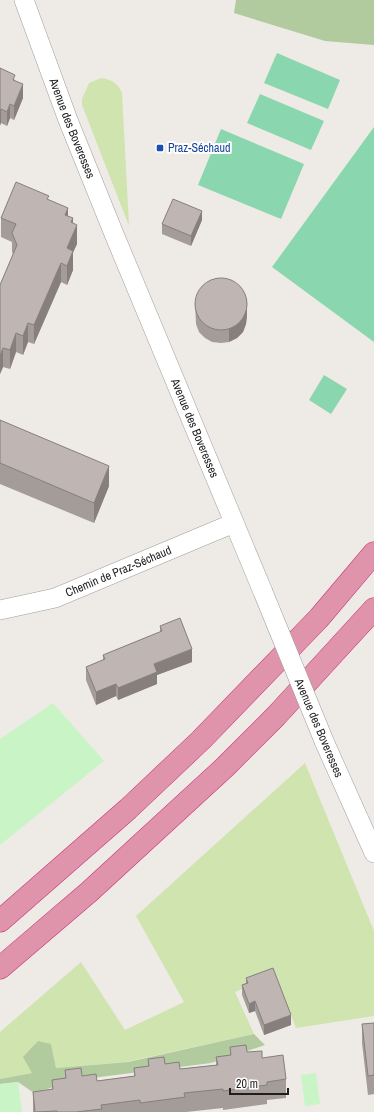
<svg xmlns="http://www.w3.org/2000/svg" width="374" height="1112" viewBox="0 0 374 1112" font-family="'Archivo Narrow',sans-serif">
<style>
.grass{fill:#d0e4af}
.forest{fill:#b1ca9e}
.park{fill:#c9f5c6}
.pitch{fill:#8ad7af}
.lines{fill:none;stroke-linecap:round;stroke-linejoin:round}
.minor-casing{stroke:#9f9f9f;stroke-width:20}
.highway-casing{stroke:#cb337c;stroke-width:23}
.minor{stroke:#fff;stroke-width:19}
.highway{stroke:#df94ac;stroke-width:22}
.minor-bridge-casing{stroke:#9f9f9f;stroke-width:20;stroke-linecap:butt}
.minor-bridge{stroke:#fff;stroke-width:19}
.wall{fill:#a49c99}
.shaded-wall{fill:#867f7d}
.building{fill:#bfb5b2;stroke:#867f7d}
.transit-dot{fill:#1a4fb4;stroke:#fff;stroke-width:1.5}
.labels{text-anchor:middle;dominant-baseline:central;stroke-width:4;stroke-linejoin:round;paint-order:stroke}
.street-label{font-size:12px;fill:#1e1e1e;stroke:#fff}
.transit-label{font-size:12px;fill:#164399;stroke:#fff;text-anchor:start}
</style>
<rect width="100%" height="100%" fill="#eeeae5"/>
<path class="grass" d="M101,78c11,2 17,5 21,15l7,133 -47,-121v-6l7,-16z
M305,763l69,168v85l-78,12 -21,-53 -40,17 19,42 -129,28 -69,6 -5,-24 -19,29 -32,6v-47l81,-70 44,68 59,-28 -48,-86z"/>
<path class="forest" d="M236,0h138v45l-49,-4 -91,-28z
M254,1034l11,11 -54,18 -135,17 -42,13 -16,-11 -18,2v-5l32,-6 -9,-16 15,-16 13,3 5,24 72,-6z"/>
<path class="park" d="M53,703l51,58 -104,84v-106z
M316,1073l4,31 -15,2 -4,-31z
M18,1082l4,30h-22v-28z"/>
<path class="pitch" d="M277,53l63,27 -12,29 -64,-26z
M260,94l64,27 -13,29 -64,-27z
M374,127v215l-102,-75z
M221,129l83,35 -23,55 -83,-34z
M324,375l23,14 -16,25 -22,-14z"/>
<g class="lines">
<defs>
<g id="minor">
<path id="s1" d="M24,0l44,120 46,114 149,358"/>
<path id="s2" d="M0,610l55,-12 179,-75"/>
<path d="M324,741l50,112"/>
</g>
<path id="highway" d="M0,921l128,-112 73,-69 118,-122 55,-65
M0,968l89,-76 136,-125 51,-51 98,-107"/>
</defs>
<use href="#minor" class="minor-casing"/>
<use href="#highway" class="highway-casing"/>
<use href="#minor" class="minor"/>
<use href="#highway" class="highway"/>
<defs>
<path id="minor-bridge" d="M263,592l61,149"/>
</defs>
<use href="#minor-bridge" class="minor-bridge-casing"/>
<use href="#minor-bridge" class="minor-bridge"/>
</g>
<path class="wall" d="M0,68l15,12 8,18 -9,22 -4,-2 -3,8 -6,-3z
M49,200l19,16 5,7 4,21 -4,7v19l-6,15 -6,-3 -27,62 -6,-2 -5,13 -7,-3 -6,17 -7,-2 -3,7v-89l13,-31 -1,-2v-10l-11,-5v-19z
M202,220l-11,26 -29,-12v-10z
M195,302l52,13 -1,9 -3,8 -6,6 -8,4 -8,1 -9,-1 -7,-4 -6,-6 -3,-8z
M0,420l109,66 -15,37 -94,-39z
M160,626l32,36 -35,13v9l-39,16 -2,-4 -20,9 -10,-25v-13l17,-7v-5l57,-23z
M246,978l45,47 -27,10 -9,-24 -6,2 -7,-18v-10l4,-2z
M374,1023v71l-6,1 -6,-52v-19z
M230,1047l32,11 24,21v19l-19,2v4l-44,6v-2l-37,4h-153v-20l19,-3v-9l13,-2v-8l32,11 37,-5v-8l14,-2v-7l32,10 36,-4v-8l14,-2z"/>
<path class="shaded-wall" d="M23,84v14l-9,22v-14z
M10,104v14l-3,8v-14z
M1,109v14l-1,3v-14z
M68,208v19l-3,-12z
M202,211v9l-11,26v-10z
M73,218v15l4,-8v19l-10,22v-18l4,-26z
M73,251v19l-6,15v-19z
M61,263v19l-27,62v-19z
M247,302v13l-1,9 -3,8 -6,6 -8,4v-13z
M28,323v19l-5,13v-19z
M16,333v19l-6,17v-19z
M3,348v19l-3,7v-18z
M109,466v20l-15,37v-20z
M192,649v13l-35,13v9l-39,16v-12l36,-24z
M116,684v12l-20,9v-13z
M255,1001v10l-6,2v-9z
M291,1015v10l-27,10v-10z"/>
<path class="building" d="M0,68l15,7 -2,5 10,4 -9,22 -4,-2 -3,8 -6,-3 -1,3z
M16,182l33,14 -2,3 21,9 -3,7 8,3 -2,4 6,3 -10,23 6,3 -6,15 -6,-3 -27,62 -6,-2 -5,13 -7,-3 -6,17 -7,-2 -3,8v-71l17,-40 -5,-12 4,-9 -15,-6z
M173,199l29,12 -11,25 -29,-12z
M195 304a26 26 0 1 1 52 0a26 26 0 1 1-52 0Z
M0,420l109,46 -15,37 -94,-40z
M180,618l12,31 -38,15 3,8 -39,16 -2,-4 -20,8 -10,-25 19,-8 -2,-4 59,-24 -2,-5z
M273,968l18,47 -27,10 -9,-24 -6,3 -7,-19 6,-2 -2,-5z
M374,1023v52l-6,1 -6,-52z
M246,1045l1,7 15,-1v7l21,-3 3,24 -19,3v3l-44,6v-2l-39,4 1,4 -45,6v-3l-39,5 1,4 -26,3h-19v-1l-22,1 -2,-20 20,-3 -1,-9 14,-2 -1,-8 16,-2 1,8 14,-2 1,7 38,-5 -1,-8 15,-2 -1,-7 16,-2 1,7 14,-2 1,7 38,-4 -2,-8 15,-2 -1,-8z"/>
<rect class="transit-dot" x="156" y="144" width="8" height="8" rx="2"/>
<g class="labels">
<g class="street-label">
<text stroke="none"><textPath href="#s1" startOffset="137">Avenue des Boveresses</textPath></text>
<text stroke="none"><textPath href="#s1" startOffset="461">Avenue des Boveresses</textPath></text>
<text stroke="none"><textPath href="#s2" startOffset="125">Chemin de Praz-Séchaud</textPath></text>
<text transform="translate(319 728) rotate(67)">Avenue des Boveresses</text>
</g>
<g class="transit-label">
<text x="168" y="148">Praz-Séchaud</text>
</g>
</g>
<path d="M230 1088v6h58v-6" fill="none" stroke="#1e1e1e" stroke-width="2"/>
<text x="236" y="1088" font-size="12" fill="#1e1e1e" stroke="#ffffff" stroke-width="3" paint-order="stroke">20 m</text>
</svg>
